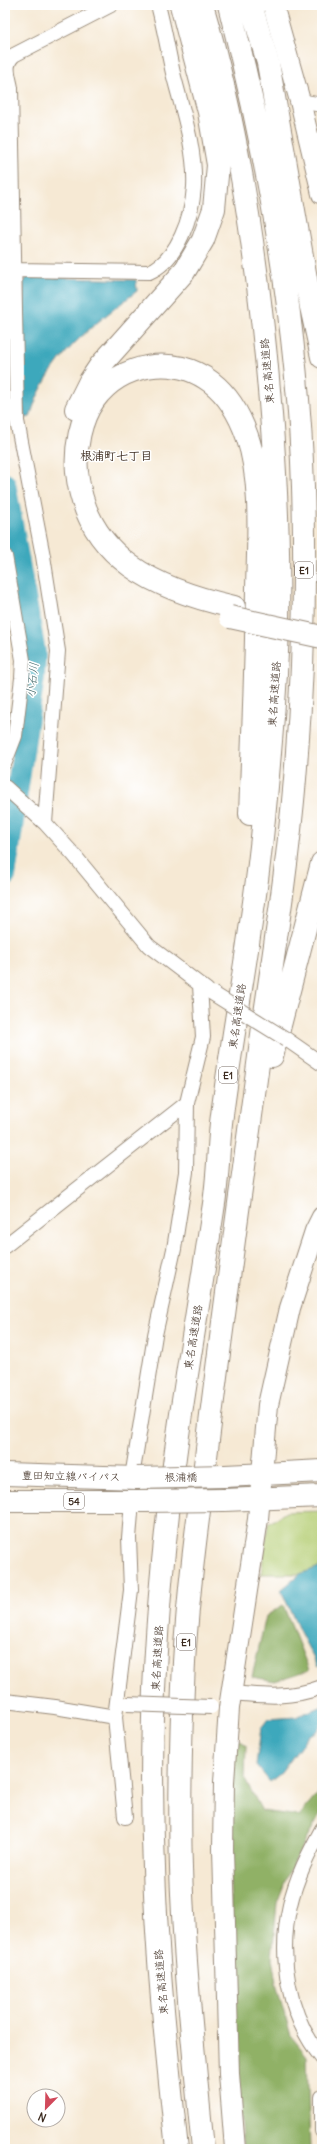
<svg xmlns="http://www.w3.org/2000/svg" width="327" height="2154" viewBox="0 0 327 2154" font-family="Delius,'Klee One',sans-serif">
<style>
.green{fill:#b5ce74;stroke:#787c49}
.forest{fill:#90b166;stroke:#666e42}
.water{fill:#3ca8bc;stroke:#3c696d}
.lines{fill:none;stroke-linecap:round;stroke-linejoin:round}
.river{stroke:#3ca8bc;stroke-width:22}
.street-casing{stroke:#988a79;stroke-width:16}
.secondary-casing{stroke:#988a79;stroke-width:22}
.primary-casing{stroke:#988a79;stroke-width:24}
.highway-casing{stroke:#988a79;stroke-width:24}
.street{stroke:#fff;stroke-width:14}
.secondary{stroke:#fff;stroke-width:20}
.primary{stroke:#fff;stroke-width:22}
.highway{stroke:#fff;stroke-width:22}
.street-bridge-casing{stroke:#988a79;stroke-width:16;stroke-linecap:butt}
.primary-bridge-casing{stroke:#988a79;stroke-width:24;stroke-linecap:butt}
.highway-bridge-casing{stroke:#988a79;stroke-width:24;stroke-linecap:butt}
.street-bridge{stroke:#fff;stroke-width:14}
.primary-bridge{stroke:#fff;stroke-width:22}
.highway-bridge{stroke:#fff;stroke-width:22}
.labels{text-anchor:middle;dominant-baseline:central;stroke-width:3;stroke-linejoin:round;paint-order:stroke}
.shield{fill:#fff;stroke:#766a62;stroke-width:1}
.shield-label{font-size:10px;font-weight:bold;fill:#3b2a1e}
.street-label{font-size:11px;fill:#3b2a1e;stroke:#fff}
.neighbourhood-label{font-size:12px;font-weight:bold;fill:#3b2a1e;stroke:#fff}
.water-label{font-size:12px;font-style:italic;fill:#3b6365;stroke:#fff}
</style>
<rect width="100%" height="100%" fill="#fff"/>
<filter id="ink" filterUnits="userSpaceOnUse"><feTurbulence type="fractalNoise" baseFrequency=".025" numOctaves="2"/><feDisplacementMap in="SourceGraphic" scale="8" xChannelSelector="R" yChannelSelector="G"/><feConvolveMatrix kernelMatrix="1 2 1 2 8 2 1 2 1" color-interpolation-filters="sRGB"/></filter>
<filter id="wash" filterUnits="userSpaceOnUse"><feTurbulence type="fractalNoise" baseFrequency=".012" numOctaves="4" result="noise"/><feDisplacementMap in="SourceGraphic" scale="16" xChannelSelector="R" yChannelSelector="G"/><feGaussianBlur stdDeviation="0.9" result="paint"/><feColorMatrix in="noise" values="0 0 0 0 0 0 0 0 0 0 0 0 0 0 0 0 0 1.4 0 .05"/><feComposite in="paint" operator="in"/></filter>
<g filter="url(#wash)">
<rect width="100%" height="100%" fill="#f6e9d4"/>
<path class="green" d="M322,1511v55l-22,8h-39l7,-50 18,-12z"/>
<path class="forest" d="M283,1605l26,65 -34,11 -23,-4 14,-61z
M233,1735l13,10 -1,34 17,32 37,5 23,-27v21l-34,64 -11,29 -5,55 4,25 15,53 16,20 3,93h-67l-7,-75 -7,-224z"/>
<path class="water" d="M27,277l109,3 1,11c-47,37 -89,66 -107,126l-5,1c-8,-45 -3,-92 -1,-137z
M322,1566v98l-4,3 -19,-37 -18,-40 19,-16z
M322,1706c0,14 2,24 -13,29l-28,38 -11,9 -14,-17 5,-37 7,-9 28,-2z"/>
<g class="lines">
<path class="river" d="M5,484l30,169 -1,23 -29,200"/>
</g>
</g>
<g filter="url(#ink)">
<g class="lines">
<defs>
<path id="street" d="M300,101l22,4
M15,270l134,2c29,-12 43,-56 45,-85 2,-38 -12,-78 -21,-114 -5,-22 -9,-46 -15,-68
M5,556l18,104 -1,18 -7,58 -10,26
M5,787l40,36 29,32 75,91 58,44
M45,823l13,-172 -15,-95 -26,-135 -6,-333c-2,-12 -8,-24 3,-33l97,-50
M286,1039l36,25
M5,1246l182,-143
M132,1477l23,-142 19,-86 12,-77 1,-69 16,-66 -3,-52
M231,1693c34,3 58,6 91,-6
M5,1701l50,6 60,10
M125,1817l-10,-100 16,-127 -2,-52 3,-37
M322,1829c-13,24 -26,49 -32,76 -12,52 -2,111 32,153
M322,2097v34"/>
<path id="secondary" d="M273,5l27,96 22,93
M235,2149l-6,-75 -6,-225 1,-67 5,-74 29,-189 10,-114 22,-97 25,-77 7,-14"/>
<path id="primary" d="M5,1474l132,4
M225,1476l97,-5
M224,1500l98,-4
M5,1501h139"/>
<path id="highway" d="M251,5l17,58 43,244 11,50
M76,409l14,-28 10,-15 84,-94 19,-32 11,-31 4,-44 -9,-53 -28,-107
M234,607c-76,-17 -148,-48 -157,-135 -2,-24 3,-52 17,-72 27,-37 80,-46 117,-18 17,13 29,34 36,54 16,46 11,106 10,153 -1,75 -4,150 -7,225
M272,1056l50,-193
M177,2149c-10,-94 -20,-187 -23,-281 -5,-111 0,-225 12,-336 11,-108 31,-215 47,-322 5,-29 5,-58 8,-87 11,-89 29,-178 39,-268 6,-50 10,-101 14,-151 9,-116 3,-232 -8,-347 -12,-119 -30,-237 -64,-352
M203,2149c-9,-93 -19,-187 -22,-281 -2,-69 0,-138 3,-206 4,-69 13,-137 22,-205 17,-144 38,-287 57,-430 12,-82 25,-165 32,-248 8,-97 11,-195 8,-292 -5,-163 -34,-325 -74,-482"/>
</defs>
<use href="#street" class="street-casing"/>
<use href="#secondary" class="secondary-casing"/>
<use href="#primary" class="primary-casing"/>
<use href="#highway" class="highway-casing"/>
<use href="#street" class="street"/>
<use href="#secondary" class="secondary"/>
<use href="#primary" class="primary"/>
<use href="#highway" class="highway"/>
<defs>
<path id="street-bridge" d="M212,993l74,46
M127,1704l84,3"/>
<path id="primary-bridge" d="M137,1478l88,-2
M144,1501l80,-1"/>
<path id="highway-bridge" d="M230,617l92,20"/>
</defs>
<use href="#street-bridge" class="street-bridge-casing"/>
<use href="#primary-bridge" class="primary-bridge-casing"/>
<use href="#highway-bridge" class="highway-bridge-casing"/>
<use href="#street-bridge" class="street-bridge"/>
<use href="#primary-bridge" class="primary-bridge"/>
<use href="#highway-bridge" class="highway-bridge"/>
</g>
</g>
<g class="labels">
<g class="shield">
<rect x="295" y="562" width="18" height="16" rx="3"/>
<rect x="219" y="1067" width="18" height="16" rx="3"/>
<rect x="64" y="1493" width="20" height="16" rx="3"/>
<rect x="177" y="1634" width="18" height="16" rx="3"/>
</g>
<g class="shield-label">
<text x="304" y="570">E1</text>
<text x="228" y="1075">E1</text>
<text x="74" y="1501">54</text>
<text x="186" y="1642">E1</text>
</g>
<g class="street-label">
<text transform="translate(267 371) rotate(-95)">東名高速道路</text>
<text transform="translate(274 694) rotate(-86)">東名高速道路</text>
<text transform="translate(237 1016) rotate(-82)">東名高速道路</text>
<text transform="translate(193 1337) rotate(-81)">東名高速道路</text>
<text transform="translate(71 1476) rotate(1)">豊田知立線バイパス</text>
<text transform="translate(181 1477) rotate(-1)">根浦橋</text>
<text transform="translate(157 1658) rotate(-87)">東名高速道路</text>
<text transform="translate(161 1982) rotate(-95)">東名高速道路</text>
</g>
<g class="neighbourhood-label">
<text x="116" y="455">根浦町七丁目</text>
</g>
<g class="water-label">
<text transform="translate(32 680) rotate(-84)">小石川</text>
</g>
</g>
<rect width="327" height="2154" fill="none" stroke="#fff" stroke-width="20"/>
<g transform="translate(46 2108) rotate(203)"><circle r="19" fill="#ffffff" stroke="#b1aaa5"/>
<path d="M0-3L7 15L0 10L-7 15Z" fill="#d1495b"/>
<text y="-6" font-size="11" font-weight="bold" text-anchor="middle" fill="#3b2a1e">N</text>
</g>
</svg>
